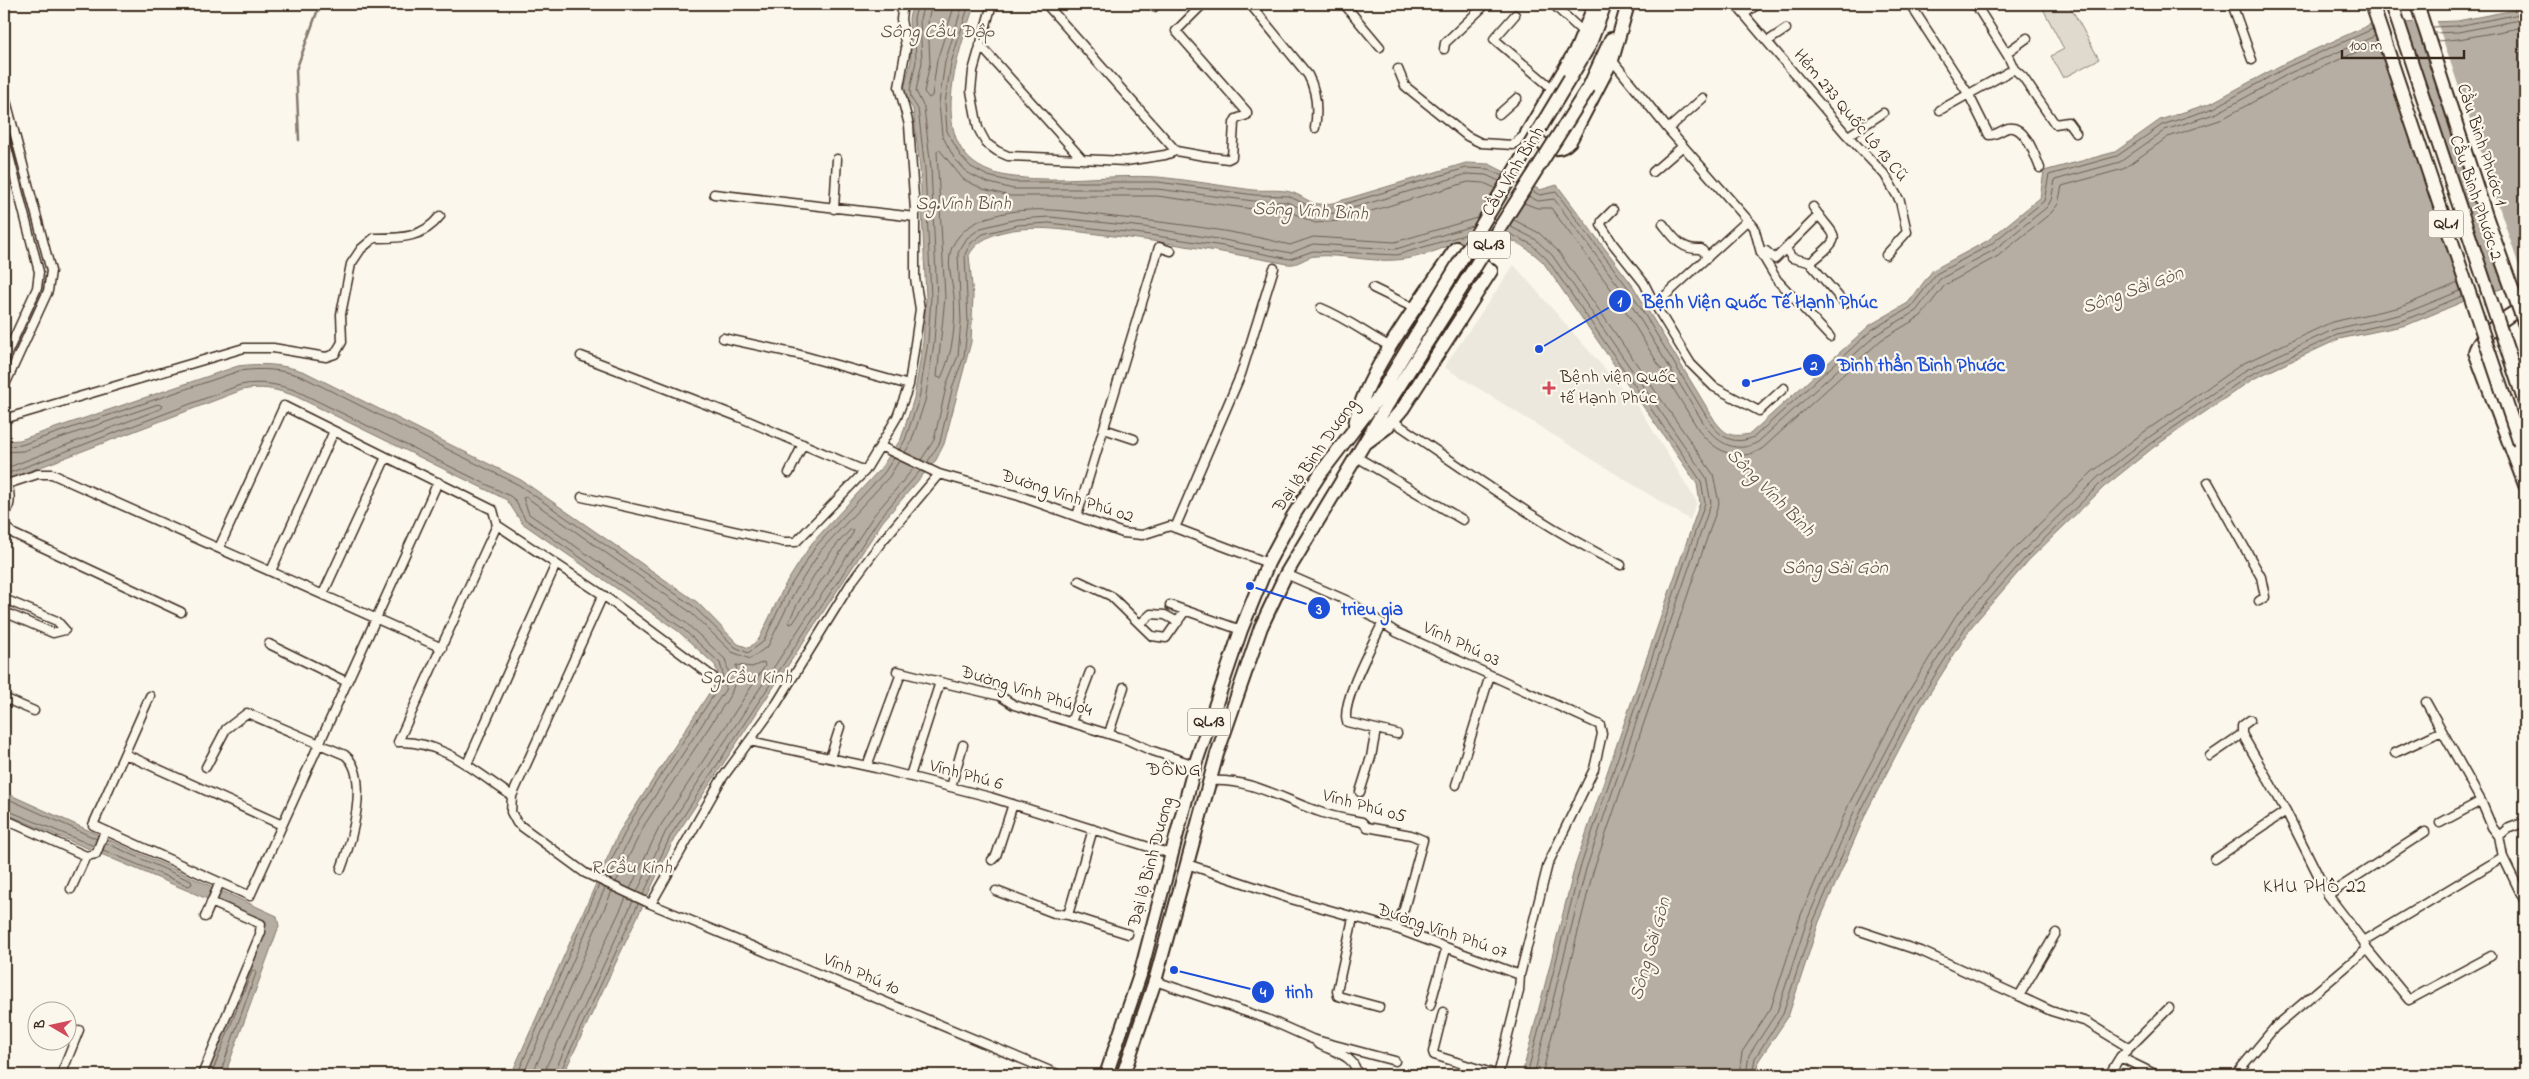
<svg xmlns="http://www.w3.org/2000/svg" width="2529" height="1079" viewBox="0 0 2529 1079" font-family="'Indie Flower',sans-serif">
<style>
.built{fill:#ede8dd}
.green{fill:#dfd9ce;stroke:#8d8276}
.water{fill:#b6aea2;stroke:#85796d}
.pier{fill:#fbf7ec}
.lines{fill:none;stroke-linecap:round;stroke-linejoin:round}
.shore{stroke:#6c5f53;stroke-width:1}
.stream{stroke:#85796d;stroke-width:2.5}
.minor-casing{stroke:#3b2a1e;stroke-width:11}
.trunk-casing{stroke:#3b2a1e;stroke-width:16}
.minor{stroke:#fbf7ec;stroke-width:8}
.trunk{stroke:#fbf7ec;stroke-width:12}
.trunk-bridge-casing{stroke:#3b2a1e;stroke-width:16;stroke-linecap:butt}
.trunk-bridge{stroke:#fbf7ec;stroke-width:12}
.poi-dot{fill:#d1495b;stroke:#fbf7ec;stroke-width:2}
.labels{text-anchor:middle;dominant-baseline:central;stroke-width:4.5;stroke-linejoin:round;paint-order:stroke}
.shield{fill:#fbf7ec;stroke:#75685c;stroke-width:1}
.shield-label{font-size:16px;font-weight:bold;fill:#3b2a1e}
.street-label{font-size:18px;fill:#3b2a1e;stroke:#fbf7ec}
.poi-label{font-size:18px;fill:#3b2a1e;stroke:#fbf7ec;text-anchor:start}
.water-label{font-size:19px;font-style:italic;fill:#605246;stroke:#fbf7ec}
.neighbourhood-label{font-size:19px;letter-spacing:1px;fill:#3b2a1e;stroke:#fbf7ec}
.leader{fill:none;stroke:#1d4ed8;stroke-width:2}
.callout-dot{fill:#1d4ed8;stroke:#fbf7ec;stroke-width:2}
.mark-label{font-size:15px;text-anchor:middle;font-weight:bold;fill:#fff}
.callout-label{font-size:19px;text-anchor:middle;font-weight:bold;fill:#1d4ed8;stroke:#fbf7ec;stroke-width:4.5;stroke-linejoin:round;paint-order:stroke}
</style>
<rect width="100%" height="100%" fill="#fbf7ec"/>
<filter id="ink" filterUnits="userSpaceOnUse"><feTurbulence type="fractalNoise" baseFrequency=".02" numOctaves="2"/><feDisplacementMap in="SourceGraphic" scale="10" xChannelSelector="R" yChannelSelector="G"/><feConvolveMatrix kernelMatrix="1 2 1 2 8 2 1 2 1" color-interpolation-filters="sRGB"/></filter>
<g filter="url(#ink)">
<path class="built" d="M1514,265l125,143 58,94 -7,18 -246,-153z"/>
<path class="green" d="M2048,4h21l30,55 -36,19 -12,-22 13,-7 -22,-42z"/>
<path class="water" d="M913,4h62c-21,58 -56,163 39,173 47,6 97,-3 144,0 32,3 63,9 95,13 12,1 26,-1 37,2 10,2 19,11 28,12 4,1 11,-1 15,-1l133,-40 23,1 51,26 17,-5 76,101 82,135c12,15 16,16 35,13l120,-109 38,-22 25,-33 54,-29 53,-43 4,-27 71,-19 45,-32 51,-17 74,-40 86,-39 86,-3 68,-13v273l-58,19 -60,25 -68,14 -86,40 -99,68 -50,40 -75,73 -57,66 -51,81 -54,104 -48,111 -31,95 -29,43 -2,15h-235l53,-209 125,-363 -3,-19 -154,-222c-60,-56 -86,-6 -148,-2 -27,2 -53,-6 -79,-4 -10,0 -18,10 -28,8 -64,-12 -127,-23 -191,-30 -33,-4 -66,-10 -98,-1 -13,4 -24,11 -30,22l4,41 -2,46 -27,102 -8,16 -53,61 -208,316 -112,238h-52l108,-243 96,-148 3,-10 -3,-9 -37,-34 -156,-108 -15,-23 -212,-104c-19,-7 -33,-10 -53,-6l-238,91v-40l16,-1 218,-74c24,-3 44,-2 67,6l216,108 176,122 41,42 11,4 10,-9 26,-54 27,-42 68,-74 21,-30 13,-41 9,-56 3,-45 -6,-128 -7,-60 -6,-9 -3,-11 7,-28 -2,-43z
M4,792l273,124 2,10 -51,140v9h-22l56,-153 -258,-109z"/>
<path class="pier" d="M2436,19l89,265 -12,4 -90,-268z
M2404,21l92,272 -27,9 -94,-280z
M1507,170l29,15 -34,54 -13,-1 -29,6z"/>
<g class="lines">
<path class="shore" d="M932,4l-4,16 2,43 -6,29 5,6 3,-2 5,-36 18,-56
M963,4l-18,58 -6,41 3,32 12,23 14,15 18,9 27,7h144l97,12 33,1 29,13 20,-2 131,-39 19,1 13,6
M969,4l-18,59 -6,40 2,28 13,24 11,12 17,9 25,6h145l97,13 33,1 28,13 18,-2 132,-39 22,1 14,7
M2432,27l25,-1 68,-13
M2434,33l24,-1 67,-13
M2437,41l22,-2 66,-12
M1532,191l8,4 16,-3 73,97 82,135c12,15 24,21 43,13l119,-108 38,-22 25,-33 54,-29 54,-44 5,-26 68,-19 45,-31 52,-17 73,-41 86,-38
M1528,196l10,5 16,-2 70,94 82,134c13,17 31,27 52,15l119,-108 39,-23 24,-32 54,-29 53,-43 4,-7 4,-20 65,-18 45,-32 52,-17 73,-40 85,-37
M1524,203l13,5h14l66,89 83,135c15,19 39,32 63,16l118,-108 40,-24 24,-31 53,-29 54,-44 6,-8 4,-18 61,-17 45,-32 52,-17 73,-40 84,-37
M1477,218l-82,24 -82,-5 -23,8c-57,-15 -118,-22 -176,-28 -40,-5 -82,-13 -121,-1 -17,4 -34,15 -41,31 -6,15 0,34 2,49 2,28 -1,57 -13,82l-4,-1 8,-80 -8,-145 2,-3 24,30 20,10 27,7h147l96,13 33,1 29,13 23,-2 130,-39 16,1 11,5
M1514,220l25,13 19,18 155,223 6,29 -126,369 -51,203
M1509,226l26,13 17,16 154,222 5,26 -125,366 -52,206
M1506,232l25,12 16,15 154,222 4,22 -125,365 -53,207
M4,446l17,-1 218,-74c23,-3 42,-2 64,6l216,108 174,121 42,41 13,6 15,-11 26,-54 27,-42 68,-73 10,-15
M899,450l6,-10 14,-41 9,-57 3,-45 -6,-128 -7,-60 -7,-11 -1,-8 6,-29 -2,-43 4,-14
M4,452l19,-1 135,-47 4,2 -2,3 -156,60
M905,452l6,-9 14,-42 9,-58 3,-45 -6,-130 -7,-60 -8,-17 6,-29 -2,-43 4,-15
M921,460l13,-20 13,-57 11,-27 3,-35 -3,-68 9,-15 14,-10 36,-9 33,-2 94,10 80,13 67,13 22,-9 83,5 76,-23
M927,463l13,-21 13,-57 11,-28 4,-35 -3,-68 6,-11 12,-9 35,-9 31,-2 94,11 80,12 67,13 23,-8 84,4 70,-21
M4,475l236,-90c21,-4 37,-1 57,6l213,105 5,4 10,19 157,109 38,35 3,11 -4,13 -86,130 -30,59
M853,530v3l-60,90 -3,1 -1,-3c16,-34 35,-64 61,-91z
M4,797l93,42
M4,809l90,37
M103,850l86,36 3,-2 -1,-3 -85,-38
M609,879l30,-59 86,-130 4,-16 -4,-15 -39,-36 -157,-109 -6,-16 3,-1 163,114 43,41 18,7 18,-13 27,-55 26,-41 68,-73 10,-16
M616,882l29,-58 86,-130 6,-18 -1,-11 16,2 12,-5 1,4 -106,162 -29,61
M637,892l29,-61 208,-316 40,-47
M643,895l28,-60 208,-316 41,-48
M211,1075l41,-104 3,-1 1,3 -33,92v10
M517,1075l82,-190
M523,1075l82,-187
M532,1075l80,-184
M545,1075l2,-10 79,-167
M553,1075l80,-174
M559,1075l79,-171
M1739,1075l3,-23 29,-44 30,-93 48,-111 55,-105 52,-84 59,-67 77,-76 52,-40 98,-68 90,-42 69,-15 57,-24
M1746,1075l3,-20 28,-43 31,-94 48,-111 55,-105 51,-83 59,-66 76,-75 51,-40 98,-68 89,-41 68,-15 57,-23
M1752,1075l3,-17 28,-44 31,-94 48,-111 54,-104 52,-82 58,-66 75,-74 50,-40 99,-68 87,-40 68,-15 57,-24"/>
<path class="stream" d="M299,140l-3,-70 24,-66"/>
<defs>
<path id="minor" d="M903,4l-2,15 5,29 -7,39 10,38 6,86v67l5,31 -11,76 -12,32 -17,29 59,28 80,22 104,37 19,2 28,-9 98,37
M992,4l-19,67 -2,20 7,37 8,15 11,8 11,5 118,5 39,-6 11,-4 28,5 24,3 4,-2 2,-34 2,-4 11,-4v-3l-71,-81 27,-27
M1046,4l130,147
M1151,4l3,3
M1250,4l58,71c9,17 10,34 7,53
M1344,4l36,43
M1735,4l110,129 40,42 15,26 7,31 -21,23
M1910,4l59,91 20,40c8,0 12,-5 19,-7 17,-4 27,28 32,40
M2232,4l20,56
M1976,5l32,51 6,13 9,8 32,47 13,-2 8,11
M1557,8l26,24
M1744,14l14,-10
M1515,15l-21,24 59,50
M1768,41l18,-12
M980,45l103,115
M1444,49l1,-6 41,-39
M2006,53l21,-15
M1612,60l56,69 86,98 7,26 16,27 53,57
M1398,69l7,17 62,50 14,7 32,2 14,-12
M4,93l47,178 -3,20 -44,96
M1940,110l74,-41
M1499,114l18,-16
M1668,129l35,-31
M4,136l35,136 -2,16 -33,72
M1848,136l35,-23
M1653,172l30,-26
M714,194l201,23
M834,209l3,-50
M1613,210l-11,11 -1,4 12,19 31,39 11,22 36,59 23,23 45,24 25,-23
M1663,224c11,14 18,26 38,25l7,8
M1786,249l6,9 17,4 36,42
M1761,253l5,-2 9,8 44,-44
M1810,263c37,-30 25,-23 3,-56
M1373,288l43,21
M1655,305l93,-85
M1321,308c27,11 45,26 70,39
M723,338l74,16 112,31
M581,356l158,61 126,54
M4,419l240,-71h29l53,9 9,-3 7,-12 -1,-28 10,-50 10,-15 13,-11c26,0 48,1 66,-22
M1393,421c74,50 148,105 228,144
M1104,429l30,10
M1355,456l108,64
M789,473l14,-29
M2208,482l53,95 4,20 -6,4
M4,485l34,-11h14l390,174
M582,497l201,45h13l69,-71 15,-25
M4,516c7,-10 7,-21 3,-32
M1077,516l82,-269 12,4
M497,525l-99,217c44,-2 79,31 114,54
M4,526l10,8 167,78
M1175,528l66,-154 33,-106
M219,548l65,-142 209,104 4,15 106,70 110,82
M271,571l63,-140
M1079,581l32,15 41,40 14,2 19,-27
M323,594l63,-137
M603,595l-91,201 -1,16 6,11 68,50 66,31 409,171
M4,599l53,22 8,9 -12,3 -49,-21
M1170,605l71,25
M1140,624l11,-10 14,1 13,7
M1382,624c-9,19 -42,80 -35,98l50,12
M269,644l78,38
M897,671l43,11
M150,696l-57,129 157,71 188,-414
M4,698l30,13
M2426,702l55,99 11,26 7,9 4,21 22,45
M1071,722l19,-50
M1109,733l15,-46
M2242,734v-8l8,-6
M750,741l126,27 114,29 181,57
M2395,753l47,-22
M125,754l157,71
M2210,756l32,-22 44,77 42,84 35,46
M830,758l10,-31
M467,764l89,-200
M867,766l33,-90
M206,767l20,-38 21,-16 98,42c26,21 6,88 -4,114
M910,776l30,-94 60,14 14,9 114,35 22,10 45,15
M1209,781c40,-3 71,17 108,30 15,6 30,8 45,11l5,5 44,8 12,5 -19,69 -10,19
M1456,785l34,-110
M951,787l12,-42
M1360,792l11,-35 5,-27
M4,819l82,37
M2440,823l41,-22
M2499,836l8,-7 18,-7
M2215,859l71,-48
M992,860l4,-4 17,-52
M1187,864l104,35 109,31 120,45 28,-111 46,-95 8,-35 -2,-9 -204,-93 -48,-31 -62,-27
M71,889l15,-33 10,-2 9,-23
M996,891l58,22 14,2 25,-86
M2328,895l97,-63
M211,902l50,22 -1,7
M651,904l70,-124 56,-77 74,-120 29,-39 59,-70
M1068,915l60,19
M205,917l15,-35
M1353,918l-16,73 1,5 41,11
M1860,931l63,21 96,44
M2056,933l-37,63 32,15 36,11 41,25
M2367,949l42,51 82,-44
M1155,981l112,38 45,20 83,22
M1430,1006l16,-57
M1443,1012l-10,40 1,3 64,20
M1317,1043c15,9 39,12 40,32
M2120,1057l49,-49
M61,1075l18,-45
M202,1075l59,-143
M1498,1075l21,-84 1,-16
M2109,1075l11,-18 37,18
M2235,1075l40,-48 92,-78 -4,-8 140,-84"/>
<path id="trunk" d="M1595,4l-18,44 -50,85c14,10 28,24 43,8l42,-81 16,-56
M1570,78l19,-32 16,-42
M1589,87l22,-48
M2525,308c-14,3 -47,30 -50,44l50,133
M1355,425c8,-50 72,-133 101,-177l35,23 -88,137 -17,20 -19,14
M1106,1075l34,-100 55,-210 46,-135 27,-67 25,-47 27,-42 58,-76
M1123,1075l32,-94 62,-227 44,-127 25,-53 103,-172"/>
</defs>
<use href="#minor" class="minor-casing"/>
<use href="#trunk" class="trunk-casing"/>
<use href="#minor" class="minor"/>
<use href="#trunk" class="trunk"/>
<defs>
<path id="trunk-bridge" d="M2372,4l148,440
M2392,4l133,399
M2417,4l70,215 38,106
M1378,398l192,-320
M1389,402l200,-315"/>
</defs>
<use href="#trunk-bridge" class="trunk-bridge-casing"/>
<use href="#trunk-bridge" class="trunk-bridge"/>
</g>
</g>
<path class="poi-dot" d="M1546.5 380.5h5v5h5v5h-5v5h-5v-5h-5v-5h5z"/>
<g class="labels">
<g class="shield">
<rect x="2428.5" y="210.5" width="35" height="27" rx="4"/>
<rect x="1468" y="231.5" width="42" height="27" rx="4"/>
<rect x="1188" y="708.5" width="42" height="27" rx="4"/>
</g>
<g class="shield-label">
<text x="2446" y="224">QL.1</text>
<text x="1489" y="245">QL.13</text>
<text x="1209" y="722">QL.13</text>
</g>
<g class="street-label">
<text transform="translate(1850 116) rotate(50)">Hẻm 273 Quốc Lộ 13 Cũ</text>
<text transform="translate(2481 145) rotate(72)">Cầu Bình Phước 1</text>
<text transform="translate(1514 172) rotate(-58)">Cầu Vĩnh Bình</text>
<text transform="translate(2475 198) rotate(71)">Cầu Bình Phước 2</text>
<text transform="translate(1316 456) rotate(-55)">Đại lộ Bình Dương</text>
<text transform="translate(1067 497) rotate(18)">Đường Vĩnh Phú 02</text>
<text transform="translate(1461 645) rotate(25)">Vĩnh Phú 03</text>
<text transform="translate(1026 692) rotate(17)">Đường Vĩnh Phú 04</text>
<text transform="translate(966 776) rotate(15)">Vĩnh Phú 6</text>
<text transform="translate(1364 807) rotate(15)">Vĩnh Phú 05</text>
<text transform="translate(1152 862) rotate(-75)">Đại lộ Bình Dương</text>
<text transform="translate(1442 932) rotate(19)">Đường Vĩnh Phú 07</text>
<text transform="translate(861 975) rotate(23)">Vĩnh Phú 10</text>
</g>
<g class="poi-label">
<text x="1560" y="378">Bệnh viện Quốc<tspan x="1560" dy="21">tế Hạnh Phúc</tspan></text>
</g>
<g class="water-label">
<text x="937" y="32">Sông Cầu Đập</text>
<text x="963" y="204">Sg.Vĩnh Bình</text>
<text transform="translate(1310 212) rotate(3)">Sông Vĩnh Bình</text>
<text transform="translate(2133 291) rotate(-20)">Sông Sài Gòn</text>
<text transform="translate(1770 493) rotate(45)">Sông Vĩnh Bình</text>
<text x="1835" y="568">Sông Sài Gòn</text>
<text x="746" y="678">Sg.Cầu Kinh</text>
<text x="631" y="868">R.Cầu Kinh</text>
<text transform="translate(1651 949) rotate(-74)">Sông Sài Gòn</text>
</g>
<g class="neighbourhood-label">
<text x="1174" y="770">ĐÔNG</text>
<text x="2315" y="887">KHU PHỐ 22</text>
</g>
</g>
<path class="leader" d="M1539 349L1620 301M1746 383L1814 365M1250 586L1319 608M1174 970L1263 992"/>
<g class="callout-dot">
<circle cx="1539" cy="349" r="5"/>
<circle cx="1746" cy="383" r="5"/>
<circle cx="1250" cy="586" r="5"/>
<circle cx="1174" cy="970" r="5"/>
<circle cx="1620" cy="301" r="12"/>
<circle cx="1814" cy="365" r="12"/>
<circle cx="1319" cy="608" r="12"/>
<circle cx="1263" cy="992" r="12"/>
</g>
<g class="mark-label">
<text x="1620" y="306">1</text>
<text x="1814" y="370">2</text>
<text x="1319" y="614">3</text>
<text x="1263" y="997">4</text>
</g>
<g class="callout-label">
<text x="1760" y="308">Bệnh Viện Quốc Tế Hạnh Phúc</text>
<text x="1921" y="371">Đình thần Bình Phước</text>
<text x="1372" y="615">trieu gia</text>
<text x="1299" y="998">tinh</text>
</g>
<rect width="2529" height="1079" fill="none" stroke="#fbf7ec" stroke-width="20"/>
<rect x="10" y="10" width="2509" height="1059" fill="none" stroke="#3b2a1e" stroke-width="2" filter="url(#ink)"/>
<g transform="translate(52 1026) rotate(279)"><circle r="24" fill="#fbf7ec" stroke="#aea59a"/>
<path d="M0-4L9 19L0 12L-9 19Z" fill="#d1495b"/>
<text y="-8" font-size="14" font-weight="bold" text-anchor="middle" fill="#3b2a1e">B</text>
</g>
<path d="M2342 50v8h122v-8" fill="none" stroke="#3b2a1e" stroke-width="2.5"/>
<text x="2349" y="50" font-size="15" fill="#3b2a1e" stroke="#fbf7ec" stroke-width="4" paint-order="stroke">100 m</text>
</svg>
